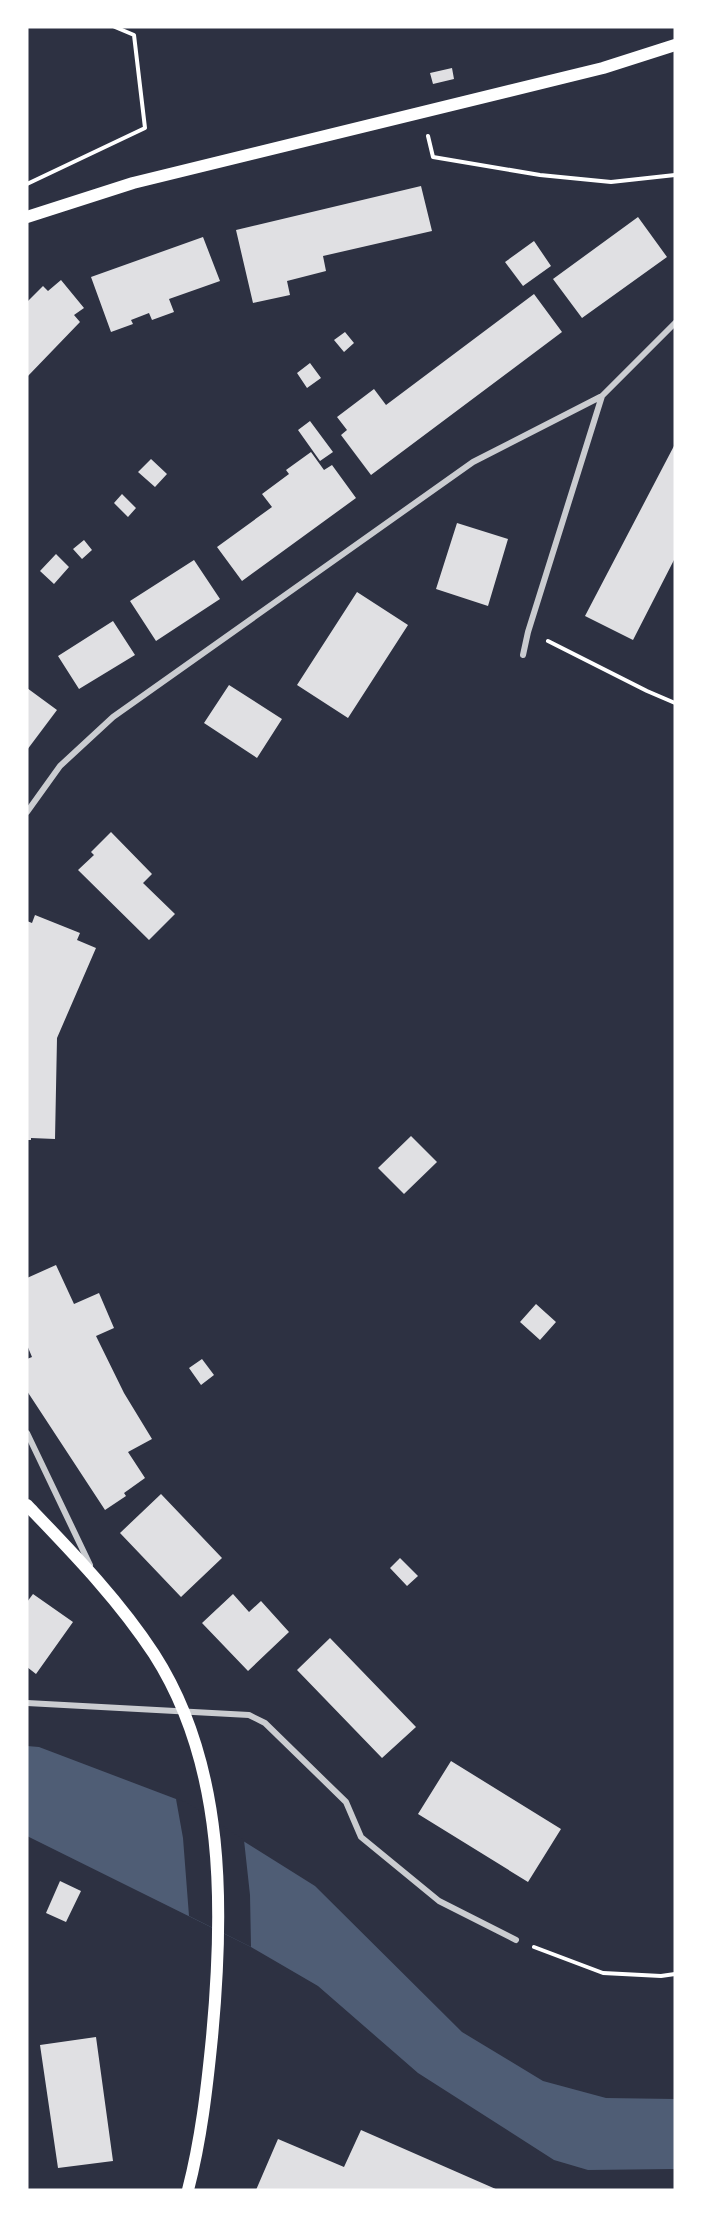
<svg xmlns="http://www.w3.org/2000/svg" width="702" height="2217" viewBox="0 0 702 2217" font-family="Montserrat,sans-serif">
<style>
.water{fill:#4f5d75}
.pier{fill:#2d3142}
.building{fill:#e0e0e3}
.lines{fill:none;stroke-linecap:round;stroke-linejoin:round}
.path{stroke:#fff;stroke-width:4}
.minor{stroke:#caccd0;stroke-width:6}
.secondary{stroke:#fff;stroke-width:12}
</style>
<rect width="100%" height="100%" fill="#2d3142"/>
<path class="water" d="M27,1746l12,1 137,52 139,87 147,146 81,49 63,17 69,1v70l-87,1 -34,-10 -136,-87 -100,-87 -67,-39 -224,-111z"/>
<path class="pier" d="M176,1799l10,3 58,38 6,55 1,52 -62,-31 -6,-78z"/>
<path class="building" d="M452,68l2,11 -21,5 -3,-11z
M421,186l11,45 -109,25 3,15 -39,10 3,14 -37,8 -17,-73z
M638,217l29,40 -85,61 -29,-39z
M203,237l17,44 -51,18 5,13 -22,8 -3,-7 -18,7 2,4 -22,8 -20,-55z
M534,241l17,25 -28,20 -18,-24z
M61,280l23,28 -10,7 6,7 -53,55v-75l16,-16 5,5z
M534,294l28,38 -191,143 -30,-40 6,-5 -10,-13 37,-28 12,16z
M345,332l9,11 -10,9 -10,-12z
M310,363l11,15 -14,10 -10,-15z
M310,421l23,31 -13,9 -22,-31z
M675,444v114l-42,82 -48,-24z
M311,452l13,18 8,-5 24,33 -114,83 -25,-34 55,-40 -10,-13 27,-20 -3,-4z
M151,459l16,15 -12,13 -17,-15z
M122,494l14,14 -8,9 -14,-14z
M457,523l51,16 -20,67 -52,-17z
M84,540l8,10 -10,9 -9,-10z
M56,554l13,13 -15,17 -14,-13z
M194,560l26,39 -64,42 -26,-40z
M357,592l51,33 -60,93 -51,-33z
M113,621l22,34 -56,34 -21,-33z
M229,685l53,34 -25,39 -53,-35z
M27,688l30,22 -30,40z
M111,832l41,42 -9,9 32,31 -26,26 -71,-70 16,-15 -3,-3z
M35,915l45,18 -3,7 19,8 -39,90 -2,101 -24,-1v2h-4v-219l5,2z
M411,1136l26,26 -33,32 -26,-26z
M56,1265l18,39 25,-11 15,35 -18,8 28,57 28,46 -24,13 17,26 -21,15 2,3 -21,14 -78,-119v-32l5,-2 -5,-12v-67z
M536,1304l20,18 -16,18 -20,-18z
M202,1359l12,16 -13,10 -12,-17z
M161,1494l61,64 -41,39 -61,-64z
M400,1558l18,18 -11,10 -17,-18z
M33,1594l40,28 -37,52 -9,-7v-65z
M233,1594l16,18 12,-11 28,31 -41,39 -46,-48z
M330,1638l86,89 -34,31 -85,-88z
M451,1761l110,68 -33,53 -110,-68z
M60,1881l21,10 -15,31 -20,-9z
M96,2037l17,124 -55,7 -18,-123z
M361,2130l137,60h-242l22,-51 66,28z"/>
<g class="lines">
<path class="path" d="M428,136l5,21 107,18 71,7 64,-7
M27,184l118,-56 -11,-93 -19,-8
M548,641l99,50 28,12
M534,1947l69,26 58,3 14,-2"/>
<path class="minor" d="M523,655l5,-23 74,-236
M27,812l33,-46 53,-49 360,-255 129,-66 73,-73
M27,1433l63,132
M27,1703l222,12 16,8 81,79 15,35 78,64 77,39"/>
<path class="secondary" d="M27,217l106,-34 470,-115 72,-23
M27,1505c45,47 91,94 127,149 72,112 70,255 58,383 -5,51 -11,103 -24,153"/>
</g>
<rect width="702" height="2217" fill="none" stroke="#ffffff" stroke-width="57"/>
</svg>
